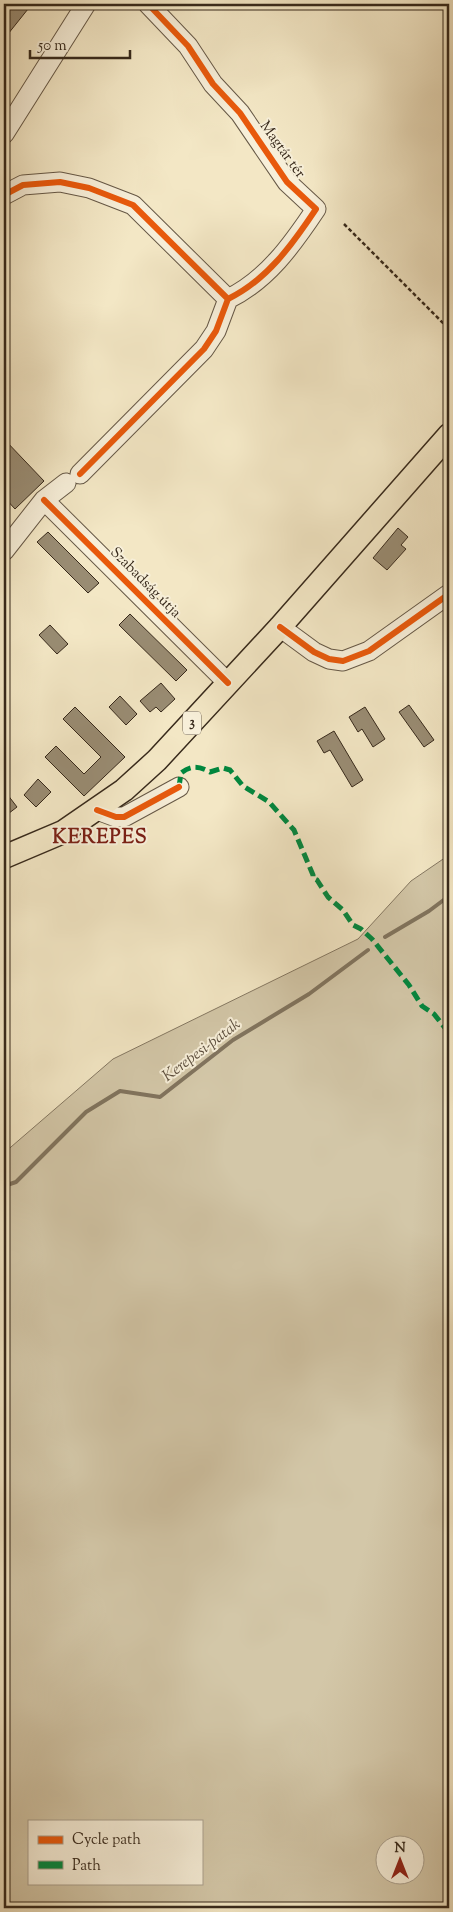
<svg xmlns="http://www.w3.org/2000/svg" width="453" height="1912" viewBox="0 0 453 1912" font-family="'Sorts Mill Goudy',serif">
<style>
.green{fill:#d3c7a8;stroke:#857862;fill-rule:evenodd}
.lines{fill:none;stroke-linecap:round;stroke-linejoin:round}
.stream{stroke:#81745e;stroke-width:4}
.building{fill:#998c73;stroke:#37291b}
.minor-casing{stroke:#665846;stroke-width:21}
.major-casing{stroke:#37291b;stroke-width:25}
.path{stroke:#37291b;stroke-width:2.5;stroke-dasharray:4 2.5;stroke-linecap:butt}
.minor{stroke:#f7efd9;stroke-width:19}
.major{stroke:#f3e7c5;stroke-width:22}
.quiet{stroke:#00873e;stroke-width:5;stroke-dasharray:10 5;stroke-linecap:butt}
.cycleway-casing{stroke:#f7efd9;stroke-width:9}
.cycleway{stroke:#e8590c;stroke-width:6}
.labels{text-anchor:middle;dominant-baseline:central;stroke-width:4;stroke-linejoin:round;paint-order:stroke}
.shield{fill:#f7efd9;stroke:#716454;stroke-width:1}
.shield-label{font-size:14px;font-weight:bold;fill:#37291b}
.street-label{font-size:15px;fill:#37291b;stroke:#f7efd9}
.water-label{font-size:16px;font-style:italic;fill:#5c4e3d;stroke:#f7efd9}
.district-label{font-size:20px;font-weight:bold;letter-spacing:1px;fill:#7a1f14;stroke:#f7efd9}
</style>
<rect width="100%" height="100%" fill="#f3e7c5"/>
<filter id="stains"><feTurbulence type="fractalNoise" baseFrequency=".004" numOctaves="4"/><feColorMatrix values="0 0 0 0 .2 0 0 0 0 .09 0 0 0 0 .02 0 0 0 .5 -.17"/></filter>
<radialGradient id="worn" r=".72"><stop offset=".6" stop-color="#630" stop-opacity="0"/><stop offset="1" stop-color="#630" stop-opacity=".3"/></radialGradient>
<path class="green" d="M449,855v1053h-445v-755l109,-94 245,-120 53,-58zM29,1821h172v62h-172zM386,1844h30v30h-30z"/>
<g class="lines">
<path class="stream" d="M385,937l44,-26 20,-15
M4,1186l12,-4 70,-70 34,-21 40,6 73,-57 76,-46 59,-44"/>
</g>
<path class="building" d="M4,4h28l-28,35z
M4,439l40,42 -29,28 -11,-12z
M398,528l10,9 -7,8 5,4 -19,21 -14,-12z
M48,532l51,51 -11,10 -51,-51z
M130,614l57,56 -11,11 -57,-56z
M50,625l18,19 -11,10 -18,-19z
M161,683l14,16 -14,13 -5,-5 -6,5 -10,-11z
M120,696l17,18 -11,11 -17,-18z
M409,705l25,35 -10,7 -25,-35z
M75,707l50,50 -41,39 -39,-39 11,-11 28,28 17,-17 -38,-38z
M365,707l20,32 -12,8 -11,-18 -4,3 -9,-15z
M334,731l29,49 -11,7 -22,-37 -6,3 -7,-12z
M38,779l13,13 -15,15 -12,-12z
M4,790l13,17 -13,10z"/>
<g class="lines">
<defs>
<path id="minor" d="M4,134l82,-130
M4,195l19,-10 37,-3 29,6 44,17 95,94
M80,474l124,-125 12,-18 12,-32c39,-19 64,-54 88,-90l-29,-27 -47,-69 -27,-29 -25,-38 -40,-42
M44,500l184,183
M4,551l40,-51 22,-17
M280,627l34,25 15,7 14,2 26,-10 80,-57
M97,810l19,7h8l55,-30"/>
<path id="major" d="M4,857l59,-25 61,-42 33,-30 123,-133 169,-192"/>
</defs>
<use href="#minor" class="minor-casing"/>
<use href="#major" class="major-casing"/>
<path class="path" d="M344,224l105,105"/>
<use href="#minor" class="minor"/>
<use href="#major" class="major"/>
<path class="quiet" d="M179,787l2,-14c10,-8 18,-7 29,-1l13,-4 7,2 13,16 26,16 25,28 19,45v3l4,2 11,17 15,13 10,15 8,4 11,10 37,46 13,21 12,8 15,19"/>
<defs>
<path id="cycleway" d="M4,195l19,-10 37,-3 29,6 44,17 95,94
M80,474l124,-125 12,-18 12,-32c39,-19 64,-54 88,-90l-29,-27 -47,-69 -27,-29 -25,-38 -40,-42
M44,500l184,183
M280,627l34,25 15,7 14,2 26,-10 80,-57
M97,810l19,7h8l55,-30"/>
</defs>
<use href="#cycleway" class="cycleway-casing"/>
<use href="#cycleway" class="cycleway"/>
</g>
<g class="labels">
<rect class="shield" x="183" y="711.5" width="18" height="23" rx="4"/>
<g class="shield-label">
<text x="192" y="723">3</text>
</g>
<g class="street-label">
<text transform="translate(282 150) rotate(54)">Magtár tér</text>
<text transform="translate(145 583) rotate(45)">Szabadság útja</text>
</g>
<g class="water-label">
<text transform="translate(202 1051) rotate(-37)">Kerepesi-patak</text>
</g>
<g class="district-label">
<text x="100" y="838">KEREPES</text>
</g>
</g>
<rect width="453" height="1912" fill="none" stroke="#f3e7c5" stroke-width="20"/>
<rect x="5" y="5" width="443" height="1902" fill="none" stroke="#37291b" stroke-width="2.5"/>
<rect x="10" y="10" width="433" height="1892" fill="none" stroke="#37291b"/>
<rect x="28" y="1820" width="175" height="65" fill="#f7efd9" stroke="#aaa08d"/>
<rect x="38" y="1836" width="25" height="8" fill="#e8590c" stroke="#aaa08d"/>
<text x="72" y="1844" font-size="15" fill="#37291b">Cycle path</text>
<rect x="38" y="1861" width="25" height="8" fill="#00873e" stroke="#aaa08d"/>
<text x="72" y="1870" font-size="15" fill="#37291b">Path</text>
<g transform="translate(400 1860)"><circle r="24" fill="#f7efd9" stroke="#aaa08d"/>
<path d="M0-4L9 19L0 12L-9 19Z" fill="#8f2418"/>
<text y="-8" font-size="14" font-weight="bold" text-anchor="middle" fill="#37291b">N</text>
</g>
<path d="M30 50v8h100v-8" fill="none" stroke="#37291b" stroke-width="2.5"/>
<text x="38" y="50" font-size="15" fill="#37291b" stroke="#f7efd9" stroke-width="4" paint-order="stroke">50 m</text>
<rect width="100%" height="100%" filter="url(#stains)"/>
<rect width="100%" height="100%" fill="url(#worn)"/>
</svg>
